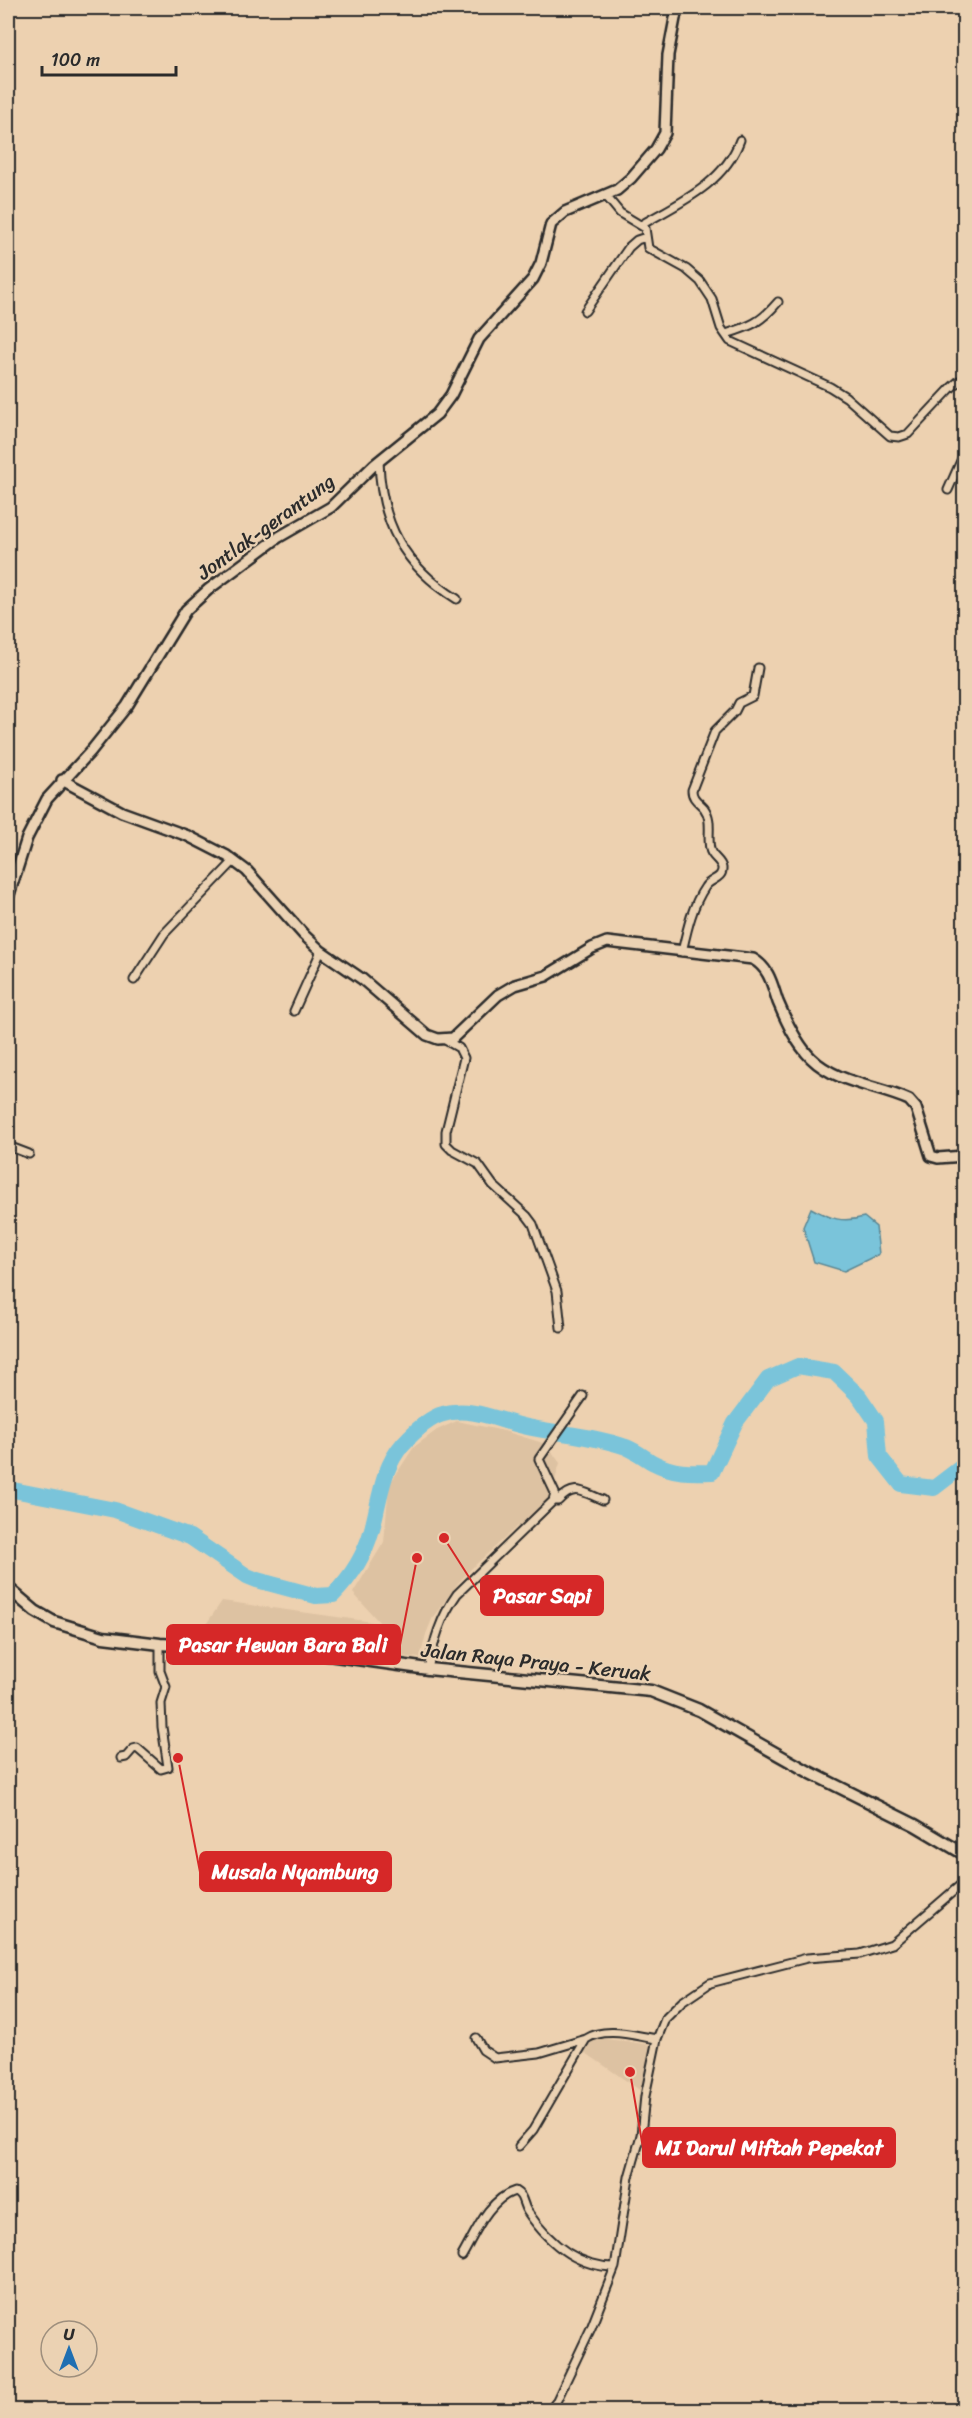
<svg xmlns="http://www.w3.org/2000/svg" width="972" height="2418" viewBox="0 0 972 2418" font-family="Sriracha,sans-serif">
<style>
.built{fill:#ddc2a2}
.water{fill:#7ac4da;stroke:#5a8794;stroke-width:1.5}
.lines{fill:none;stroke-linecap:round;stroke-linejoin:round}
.river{stroke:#7ac4da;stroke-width:16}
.minor-casing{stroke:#2b2b2b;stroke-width:11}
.tertiary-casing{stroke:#2b2b2b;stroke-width:14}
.primary-casing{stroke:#2b2b2b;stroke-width:15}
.minor{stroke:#ebd2b3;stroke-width:7}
.tertiary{stroke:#ebd2b3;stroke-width:9}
.primary{stroke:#ebd2b3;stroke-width:10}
.labels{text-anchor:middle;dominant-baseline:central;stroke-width:4.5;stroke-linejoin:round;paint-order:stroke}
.street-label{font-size:20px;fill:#2b2b2b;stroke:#ebd2b3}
.leader{fill:none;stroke:#d62828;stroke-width:2}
.callout-dot{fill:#d62828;stroke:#ebd2b3;stroke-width:2}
.callout{fill:#d62828;stroke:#d62828;stroke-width:2}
.callout-label{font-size:21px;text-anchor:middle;font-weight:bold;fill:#fff}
</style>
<rect width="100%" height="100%" fill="#edd1b0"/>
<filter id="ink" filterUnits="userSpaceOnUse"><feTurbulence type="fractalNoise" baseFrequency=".0167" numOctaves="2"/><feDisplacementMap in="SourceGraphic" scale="12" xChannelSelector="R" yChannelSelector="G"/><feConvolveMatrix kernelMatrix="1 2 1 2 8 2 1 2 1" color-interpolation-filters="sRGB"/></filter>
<g filter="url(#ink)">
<path class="built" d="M457,1421l47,10 42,13 14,19 -10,34 -77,70 -15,16 -25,34 -7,17 -6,24 -224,-19 26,-38 158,22 -27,-30 31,-51 5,-57 25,-38 23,-17z
M593,2037l59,8 -8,48 -61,-42z"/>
<path class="water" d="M811,1208c19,11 32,15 53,9l12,10 3,27 -35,17 -30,-9 -11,-35z"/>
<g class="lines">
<path class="river" d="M8,1489l107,21 75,27 57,39 10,4 59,16 17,-1c19,-19 32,-40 39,-66 8,-30 10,-61 31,-85 10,-11 25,-26 40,-30 27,-8 54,6 80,12 35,8 69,9 103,21 10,4 19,11 28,16 19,10 36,10 58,9l23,-49 33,-44 30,-13 36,6 25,24 17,25 3,35 22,28 33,4 30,-23"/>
<defs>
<path id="minor" d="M606,196l14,17 25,15 3,20 38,21 14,12 12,18 9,29 9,13 100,46 16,10 44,39 9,1 9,-3 43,-46 8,-7 5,-1
M641,225c38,-22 83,-41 99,-85
M585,311l44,-64 8,-7 9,-3
M726,334c25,-8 34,-11 52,-32
M379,461c2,63 25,105 78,138
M948,490l16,-36
M682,952c5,-22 10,-46 23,-65 5,-8 18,-8 17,-19 -1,-8 -11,-11 -12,-19 -3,-14 3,-29 -6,-41 -5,-6 -12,-9 -12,-18l23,-59 20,-20 4,-8 14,-7 5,-28
M134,980l30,-46 70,-73
M294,1011l27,-60
M445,1040l14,8 5,10 -18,73v13l6,6 26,14 15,21 34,31 6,8 24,67 4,37
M8,1146l21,8
M553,1501h5c17,-18 24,-9 45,-1
M428,1669c6,-28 12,-51 29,-75l96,-93 2,-8 -16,-34 44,-63
M121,1758l5,-1 7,-8 4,-1 24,21 7,-2 -6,-40 -1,-24 5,-16 -6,-16v-27
M476,2038l7,12 12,8 44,-5 47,-14
M519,2146l14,-16 53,-91c20,-13 49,-3 71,0
M462,2256c13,-22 26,-57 53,-65 9,5 7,12 12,20 21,31 50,56 88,56
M550,2410l6,-8 35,-74 24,-61 14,-90 12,-42 4,-39 12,-57 8,-20 17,-17 28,-19 97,-25 53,-4 32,-10 72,-62"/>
<path id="tertiary" d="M62,780l60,32 66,24 39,20 20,15 57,64 17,16 41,28 65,56 11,4 15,-1 45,-43 17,-10 31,-9 46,-28 15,-6 146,17c17,10 19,26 25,43 8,19 18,41 33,56 25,25 67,28 98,42l7,8 15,48 7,2 26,-2
M8,898l19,-60 20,-39 44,-48 36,-45 59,-96 23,-21 70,-52 52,-30 43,-42 63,-51 14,-19 28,-56 54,-60 8,-16 10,-39 14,-12 52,-22 14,-12 25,-29 9,-16 3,-78 9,-47"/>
<path id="primary" d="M8,1588l27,23 19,11 49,15 57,7 154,9 114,16 223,22 48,19 110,62 106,53 49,29"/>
</defs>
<use href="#minor" class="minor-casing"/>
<use href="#tertiary" class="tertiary-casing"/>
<use href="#primary" class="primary-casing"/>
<use href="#minor" class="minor"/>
<use href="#tertiary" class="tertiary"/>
<use href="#primary" class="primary"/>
</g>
</g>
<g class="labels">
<g class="street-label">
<text transform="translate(266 527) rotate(-36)">Jontlak-gerantung</text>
<text transform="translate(536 1662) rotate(6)">Jalan Raya Praya - Keruak</text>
</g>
</g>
<path class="leader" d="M444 1538L481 1596M417 1558L400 1645M178 1758L200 1872M630 2072L643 2148"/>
<g class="callout-dot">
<circle cx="444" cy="1538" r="6"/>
<circle cx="417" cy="1558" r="6"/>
<circle cx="178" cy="1758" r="6"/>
<circle cx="630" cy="2072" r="6"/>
</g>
<g class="callout">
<rect x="481" y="1576" width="122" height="39" rx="6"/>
<rect x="167" y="1625" width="233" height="39" rx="6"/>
<rect x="200" y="1852" width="191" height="39" rx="6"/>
<rect x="643" y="2128" width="252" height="39" rx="6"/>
</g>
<g class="callout-label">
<text x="542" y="1603">Pasar Sapi</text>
<text x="283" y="1652">Pasar Hewan Bara Bali</text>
<text x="295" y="1879">Musala Nyambung</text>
<text x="769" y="2155">MI Darul Miftah Pepekat</text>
</g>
<rect width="972" height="2418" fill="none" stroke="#ebd2b3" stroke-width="30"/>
<rect x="15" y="15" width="942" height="2388" fill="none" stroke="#2b2b2b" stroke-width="2" filter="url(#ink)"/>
<g transform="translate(69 2349)"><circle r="28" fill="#ebd2b3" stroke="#9e8f7d" stroke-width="1.5"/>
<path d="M0-4.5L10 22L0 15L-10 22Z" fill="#1f6fb2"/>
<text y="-9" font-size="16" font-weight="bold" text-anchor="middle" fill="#2b2b2b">U</text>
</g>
<path d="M42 66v9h134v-9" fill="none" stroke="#2b2b2b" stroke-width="3"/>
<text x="51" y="66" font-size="18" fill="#2b2b2b" stroke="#ebd2b3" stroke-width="4.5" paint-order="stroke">100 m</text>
</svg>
